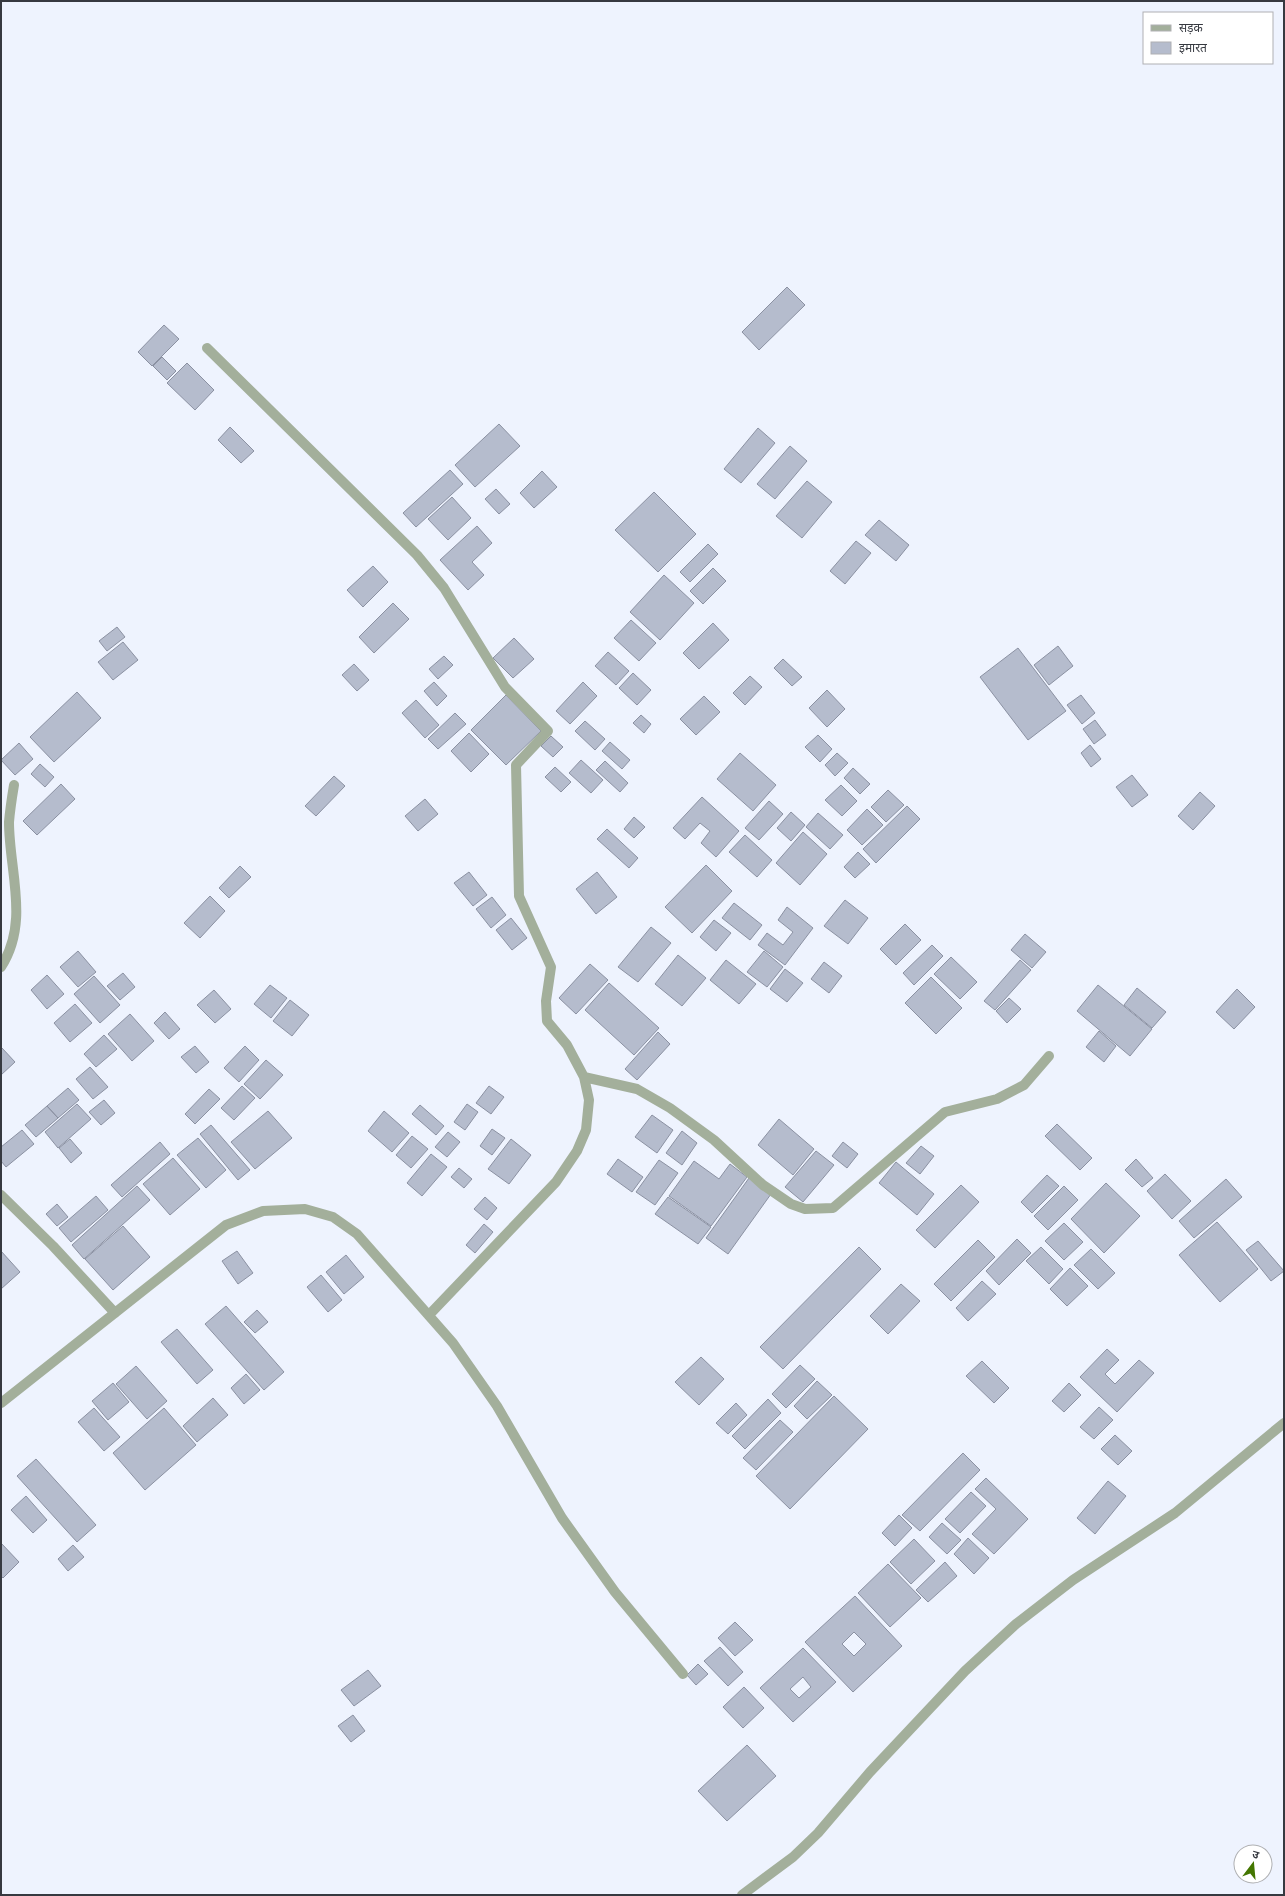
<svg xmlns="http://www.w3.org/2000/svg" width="1285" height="1896" viewBox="0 0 1285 1896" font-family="'Fira Sans Condensed','Noto Sans Devanagari',sans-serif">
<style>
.building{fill:#b5bccd;stroke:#8b91a2;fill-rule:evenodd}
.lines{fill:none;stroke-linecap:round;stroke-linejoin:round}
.minor{stroke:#a3af9b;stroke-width:10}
</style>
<rect width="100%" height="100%" fill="#eef3fe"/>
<path class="building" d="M787,287l18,18 -46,45 -17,-18z
M164,325l15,14 -27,27 -14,-14z
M162,357l14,14 -9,9 -14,-14z
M187,363l27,27 -19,20 -28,-27z
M499,424l21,22 -45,41 -20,-22z
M230,427l24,24 -13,12 -23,-23z
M758,428l17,15 -34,40 -17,-14z
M790,446l17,15 -32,38 -18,-15z
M450,470l13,14 -47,43 -13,-14z
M542,471l15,16 -23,21 -14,-15z
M807,481l25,21 -30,36 -26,-22z
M496,489l14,15 -11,10 -14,-15z
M654,492l42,42 -38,38 -43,-42z
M452,497l19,21 -23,22 -20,-21z
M879,520l30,25 -13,16 -31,-26z
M477,526l15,17 -20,19 12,13 -16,15 -28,-30z
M856,541l15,12 -26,31 -15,-13z
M708,544l10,10 -28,28 -10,-10z
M373,566l15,16 -25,25 -16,-17z
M713,568l13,13 -23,23 -13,-13z
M664,575l30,28 -34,37 -30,-28z
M393,603l16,16 -35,34 -15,-16z
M631,620l25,23 -17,18 -25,-23z
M713,623l16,17 -30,29 -16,-16z
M117,627l8,10 -18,14 -8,-10z
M514,638l20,21 -21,19 -20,-20z
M123,642l15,18 -25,20 -15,-18z
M1058,646l15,20 -24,19 -15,-20z
M1018,648l48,63 -38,29 -48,-63z
M608,652l21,19 -13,14 -21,-19z
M444,656l9,9 -15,14 -9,-10z
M783,659l19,18 -10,9 -18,-18z
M354,664l15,16 -12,11 -15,-16z
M633,673l18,17 -14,15 -18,-17z
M750,676l12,11 -17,18 -12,-12z
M434,682l13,14 -10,10 -13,-15z
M583,682l14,14 -27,28 -14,-13z
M827,690l18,19 -18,18 -18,-19z
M77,692l24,26 -47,44 -24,-25z
M506,695l35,36 -35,34 -35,-35z
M1081,695l14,18 -13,11 -15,-19z
M704,696l16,16 -24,23 -16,-16z
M416,700l23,25 -14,13 -23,-25z
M455,713l11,11 -28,25 -10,-10z
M641,715l10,9 -7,9 -11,-10z
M1095,720l11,15 -12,9 -11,-15z
M585,721l20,18 -10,11 -20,-19z
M469,733l20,21 -18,18 -20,-21z
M818,735l14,14 -12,13 -15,-15z
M551,736l12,11 -10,10 -12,-11z
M610,742l20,18 -8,9 -20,-18z
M19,743l14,16 -18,16 -14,-15z
M1090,745l11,14 -10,8 -10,-14z
M740,753l36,32 -23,26 -36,-32z
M837,753l11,10 -13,13 -10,-11z
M581,760l22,20 -12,13 -22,-20z
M605,761l23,22 -8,9 -24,-22z
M40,764l14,13 -9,10 -14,-13z
M555,767l16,15 -10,10 -16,-15z
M853,768l17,16 -10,10 -16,-16z
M1132,775l16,20 -16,12 -16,-20z
M334,776l11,10 -29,30 -11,-10z
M61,784l14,15 -38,36 -14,-14z
M841,785l16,16 -15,15 -17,-16z
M888,790l16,15 -18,17 -15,-15z
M1200,792l15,14 -22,24 -15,-14z
M702,797l37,34 -23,26 -15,-14 9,-12 -10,-8 -15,16 -12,-11z
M425,799l13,15 -20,17 -13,-15z
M769,801l14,13 -24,26 -14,-12z
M907,806l13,13 -44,44 -13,-14z
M867,809l16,16 -21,20 -15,-15z
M791,812l14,13 -14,16 -14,-13z
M818,813l25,22 -13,14 -24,-22z
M634,817l11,10 -11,11 -10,-9z
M607,829l31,29 -9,10 -32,-29z
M803,832l24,22 -27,31 -24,-22z
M745,835l27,25 -15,17 -28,-25z
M858,852l12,12 -15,14 -11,-11z
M706,865l26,26 -40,42 -27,-26z
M240,866l11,11 -22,21 -10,-10z
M469,872l18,23 -14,11 -19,-23z
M597,872l20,25 -21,17 -20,-25z
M210,896l15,15 -25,27 -16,-15z
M492,897l14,18 -15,13 -15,-19z
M845,900l23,18 -20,26 -24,-18z
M734,903l28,22 -12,15 -28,-22z
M787,907l26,21 -28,37 -27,-20 9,-12 16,12 10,-13 -15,-12z
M511,918l16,20 -15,12 -16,-20z
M714,920l17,13 -15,18 -16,-14z
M905,924l16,16 -25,25 -16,-16z
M651,927l20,16 -33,39 -20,-15z
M1025,934l21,18 -14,16 -21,-18z
M932,945l11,11 -29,29 -11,-12z
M78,951l18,21 -18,15 -18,-20z
M764,951l19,16 -16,20 -20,-15z
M678,955l28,23 -24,28 -27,-22z
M951,957l26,25 -17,17 -26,-25z
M726,960l30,24 -17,20 -29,-24z
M1020,960l11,10 -36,40 -11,-9z
M824,962l18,14 -13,17 -18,-14z
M590,964l18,16 -32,34 -17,-16z
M785,969l18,14 -16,19 -17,-13z
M123,973l12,14 -15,13 -13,-14z
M47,975l17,19 -17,15 -16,-19z
M94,976l26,29 -20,18 -26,-29z
M931,977l31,31 -26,26 -31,-31z
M609,983l50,45 -25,27 -49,-45z
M270,985l17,13 -16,20 -17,-14z
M1098,985l54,44 -22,27 -53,-45z
M1137,988l29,24 -14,16 -28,-23z
M1237,989l18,18 -21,22 -18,-17z
M214,990l17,19 -16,14 -18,-18z
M1009,998l12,11 -14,14 -11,-12z
M290,1000l19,15 -17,21 -19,-15z
M75,1004l17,19 -22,19 -16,-19z
M165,1012l15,17 -11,10 -15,-16z
M130,1014l24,27 -22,20 -24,-27z
M1099,1031l17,15 -12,16 -18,-15z
M658,1032l12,12 -33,36 -12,-11z
M104,1035l13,14 -21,18 -12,-13z
M195,1046l14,16 -13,11 -15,-16z
M245,1046l14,14 -20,22 -15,-14z
M2,1048l13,14 -14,13v-26z
M266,1060l17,15 -23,24 -16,-15z
M90,1067l18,20 -15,12 -17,-20z
M242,1086l13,12 -21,22 -13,-12z
M489,1086l15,11 -13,17 -15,-11z
M68,1088l11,12 -21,18 -11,-12z
M209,1089l11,10 -25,25 -10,-10z
M104,1100l11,13 -14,12 -12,-13z
M77,1104l14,15 -33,29 -13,-16z
M467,1104l11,8 -13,18 -11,-8z
M420,1105l24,21 -8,9 -24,-21z
M47,1106l11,12 -22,19 -11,-12z
M268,1111l24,27 -37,31 -24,-27z
M384,1111l25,22 -17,19 -24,-21z
M652,1115l21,15 -16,23 -22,-16z
M779,1119l35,30 -21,26 -35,-30z
M1057,1124l35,34 -12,12 -35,-34z
M211,1125l39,45 -12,10 -38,-46z
M492,1129l13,9 -13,17 -12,-9z
M22,1130l12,14 -28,23 -5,-6v-14z
M682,1131l15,12 -15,22 -16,-12z
M448,1132l12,10 -13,15 -12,-10z
M412,1136l16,13 -17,19 -15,-13z
M198,1138l28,32 -20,18 -29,-33z
M70,1139l12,14 -11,10 -12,-15z
M511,1139l20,16 -22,29 -21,-15z
M160,1142l10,12 -48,43 -11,-12z
M843,1142l15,12 -11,14 -15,-12z
M921,1146l13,10 -14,18 -14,-11z
M816,1151l18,14 -31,37 -18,-15z
M431,1154l16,13 -25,29 -15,-13z
M173,1158l27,31 -30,26 -27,-31z
M618,1159l25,18 -11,15 -25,-18z
M1136,1159l17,19 -11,9 -17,-17z
M659,1160l19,13 -23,32 -19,-13z
M694,1161l25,18 11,-15 17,13 -36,49 -42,-30z
M896,1162l38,32 -17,21 -38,-32z
M459,1168l13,11 -8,9 -13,-11z
M1165,1174l26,27 -19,18 -25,-28z
M1047,1175l12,11 -27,27 -11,-11z
M749,1178l22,16 -43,60 -22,-16z
M1226,1179l16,18 -48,41 -15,-17z
M1106,1183l34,33 -36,37 -33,-34z
M961,1185l18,17 -44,46 -19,-18z
M137,1186l13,14 -66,59 -12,-14z
M1064,1186l14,14 -30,30 -14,-14z
M96,1196l12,14 -37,32 -12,-14z
M485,1197l12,11 -10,12 -13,-11z
M668,1197l43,30 -13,17 -43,-30z
M57,1204l11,13 -11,9 -11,-12z
M1217,1222l41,47 -38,33 -41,-47z
M1064,1223l19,19 -19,18 -19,-19z
M484,1224l9,8 -18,21 -9,-8z
M123,1226l27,31 -37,33 -28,-31z
M1017,1239l14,14 -32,32 -13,-14z
M978,1240l17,17 -44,44 -17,-17z
M1258,1241l26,30 -13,10 -25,-31z
M859,1247l22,22 -98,100 -23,-22z
M1041,1247l22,22 -14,15 -23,-23z
M1091,1249l24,24 -17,16 -24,-24z
M1,1251l19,21 -19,17z
M237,1251l16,22 -15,11 -16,-23z
M346,1255l18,22 -20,17 -18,-22z
M1070,1268l18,18 -21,20 -17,-17z
M321,1275l21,25 -14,12 -21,-25z
M982,1281l14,13 -28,27 -12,-13z
M901,1284l19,17 -32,33 -18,-18z
M226,1306l58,66 -20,18 -59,-66z
M257,1310l11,12 -13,11 -11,-11z
M177,1329l36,41 -16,14 -36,-42z
M1107,1349l12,11 -14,14 10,10 24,-24 15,13 -37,39 -37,-35z
M701,1357l23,22 -25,26 -24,-23z
M982,1361l27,27 -15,15 -28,-27z
M800,1365l15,14 -29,29 -14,-14z
M136,1366l31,35 -20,18 -31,-35z
M246,1374l14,16 -16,14 -13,-16z
M817,1381l15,14 -25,24 -13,-13z
M113,1383l16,19 -21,18 -16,-19z
M1069,1383l12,12 -17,17 -12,-11z
M834,1396l34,33 -78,80 -34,-33z
M213,1398l15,17 -31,27 -14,-16z
M768,1399l13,14 -36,36 -13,-13z
M736,1403l11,12 -19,19 -12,-11z
M1099,1407l14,13 -19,19 -14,-12z
M94,1408l26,29 -16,14 -26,-29z
M164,1408l32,37 -51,45 -32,-37z
M780,1420l13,12 -37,38 -13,-12z
M1115,1435l17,16 -14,14 -17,-16z
M963,1453l17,17 -60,61 -18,-16z
M36,1459l60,66 -19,17 -60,-66z
M986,1478l42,41 -34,35 -22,-20 24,-25 -21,-20z
M1108,1481l18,15 -31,38 -18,-16z
M971,1492l15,14 -26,27 -15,-14z
M26,1496l21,24 -14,13 -22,-23z
M899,1515l13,13 -17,18 -13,-13z
M942,1523l19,17 -14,14 -18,-17z
M968,1538l21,20 -15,16 -20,-20z
M914,1539l21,22 -24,23 -21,-22z
M1,1543l18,19 -16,16 -2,-2z
M73,1545l11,12 -16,14 -10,-12z
M945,1562l12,14 -29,26 -12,-12z
M888,1564l33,34 -31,29 -32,-34z
M855,1596l47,50 -49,46 -48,-50zM854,1632l12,12 -12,12 -12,-12z
M735,1622l18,18 -18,16 -17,-18z
M720,1647l23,25 -15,14 -24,-25z
M803,1648l33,34 -43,40 -33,-34zM803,1677l8,10 -12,11 -9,-9z
M698,1664l10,10 -12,11 -9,-10z
M368,1670l13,16 -27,20 -13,-16z
M744,1687l20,21 -21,20 -20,-21z
M353,1715l12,16 -14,11 -13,-16z
M747,1745l29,31 -49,45 -29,-30z"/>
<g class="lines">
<path class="minor" d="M207,348l210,207 27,33 61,99 43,44 -32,34 3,131 32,71 -5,34 1,20 20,24 17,32 5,23 -3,30 -9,21 -21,31 -127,133
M1,967c29,-45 8,-96 8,-145 1,-12 3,-25 5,-37
M584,1077l53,12 33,19 44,32 49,45 28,19 14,5 28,-1 112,-96 52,-13 27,-14 25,-29
M1,1195l52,51 62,67
M1,1403l225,-178 37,-14 42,-2 28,8 24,17 96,109 44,63 65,112 53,74 68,82
M742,1895l51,-38 25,-24 52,-61 95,-101 51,-47 57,-44 102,-67 109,-90"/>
</g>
<rect width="1285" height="1896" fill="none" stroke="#363940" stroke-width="4"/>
<rect x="1143" y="12" width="130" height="52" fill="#ffffff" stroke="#afb0b3"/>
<rect x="1151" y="25" width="20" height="6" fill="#a3af9b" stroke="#afb0b3"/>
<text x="1179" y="32" font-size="12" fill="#363940">सड़क</text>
<rect x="1151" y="42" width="20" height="12" fill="#b5bccd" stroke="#afb0b3"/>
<text x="1179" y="52" font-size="12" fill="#363940">इमारत</text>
<g transform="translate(1253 1864) rotate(16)"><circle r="19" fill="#ffffff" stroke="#afb0b3"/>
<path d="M0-3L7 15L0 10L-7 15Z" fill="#437600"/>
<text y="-6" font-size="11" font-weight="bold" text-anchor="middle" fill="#363940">उ</text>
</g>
</svg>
